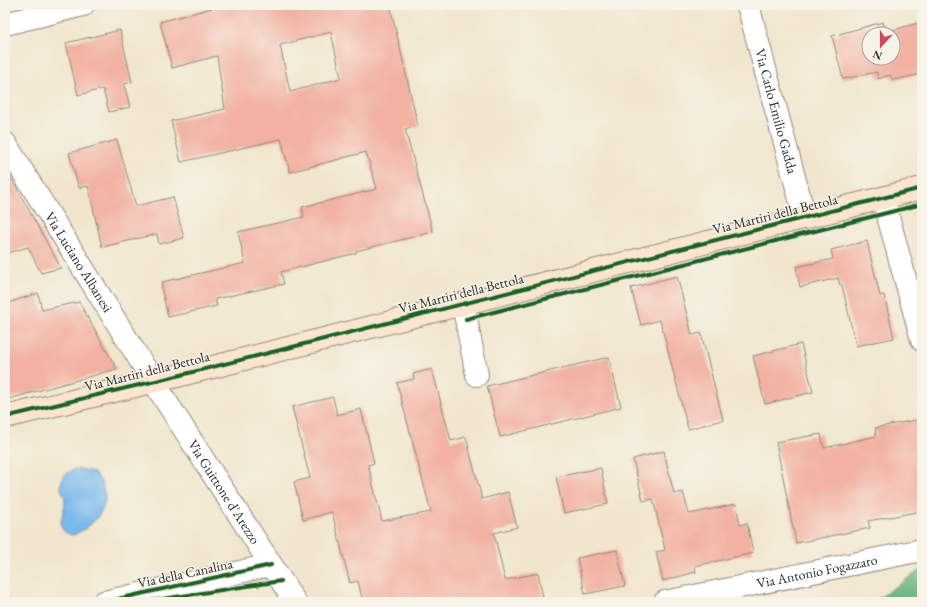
<svg xmlns="http://www.w3.org/2000/svg" width="927" height="607" viewBox="0 0 927 607" font-family="'EB Garamond',serif">
<style>
.forest{fill:#64b078;stroke:#486e52}
.water{fill:#79b9ed;stroke:#52728c}
.building{fill:#f2b1a2;fill-rule:evenodd}
.lines{fill:none;stroke-linecap:round;stroke-linejoin:round}
.minor-casing{stroke:#8e887c;stroke-width:24}
.secondary-casing{stroke:#8e887c;stroke-width:24}
.minor{stroke:#fff;stroke-width:22}
.secondary{stroke:#fce5cf;stroke-width:22}
.cycleway-casing{stroke:#f7f3e8;stroke-width:6}
.cycleway{stroke:#1b5e20;stroke-width:4}
.labels{text-anchor:middle;dominant-baseline:central;stroke-width:3;stroke-linejoin:round;paint-order:stroke}
.street-label{font-size:14px;fill:#2b2b2b;stroke:#f7f3e8}
</style>
<rect width="100%" height="100%" fill="#f7f3e8"/>
<filter id="ink" filterUnits="userSpaceOnUse"><feTurbulence type="fractalNoise" baseFrequency=".025" numOctaves="2"/><feDisplacementMap in="SourceGraphic" scale="8" xChannelSelector="R" yChannelSelector="G"/><feConvolveMatrix kernelMatrix="1 2 1 2 8 2 1 2 1" color-interpolation-filters="sRGB"/></filter>
<filter id="wash" filterUnits="userSpaceOnUse"><feTurbulence type="fractalNoise" baseFrequency=".012" numOctaves="4" result="noise"/><feDisplacementMap in="SourceGraphic" scale="16" xChannelSelector="R" yChannelSelector="G"/><feGaussianBlur stdDeviation="0.9" result="paint"/><feColorMatrix in="noise" values="0 0 0 0 0 0 0 0 0 0 0 0 0 0 0 0 0 1.4 0 .05"/><feComposite in="paint" operator="in"/></filter>
<g filter="url(#wash)">
<rect width="100%" height="100%" fill="#f1e6cd"/>
<path class="forest" d="M922,569v33h-49z"/>
<path class="water" d="M75,469c14,1 22,2 27,16 1,4 3,8 3,12 0,18 -17,32 -32,38 -20,-4 -9,-20 -8,-32 1,-6 -3,-10 -4,-15 -1,-10 6,-16 14,-19z"/>
<g id="blocks">
<path class="building" d="M223,5h167l28,121 -13,3 28,103 -77,19v2l-75,19 3,12 -69,15 2,7 -49,11 -6,-26v-9l83,-19 -7,-31 66,-15 -2,-10 75,-18 -11,-37 -76,20 -9,-33 -100,23 -10,-41 54,-12 -8,-53 -45,12 -12,-46zM331,32l10,46 -51,14 -10,-47z
M883,22l3,10 36,-10v52l-29,6 -3,-5 -12,4 -1,-7 -34,7 -11,-43zM869,34h24v24h-24z
M120,30l12,52 -8,2 6,23 -21,5 -6,-23 -25,6 -12,-52z
M117,140l19,66 37,-9 11,41 -25,6 -2,-10 -55,13 -14,-61 -9,2 -10,-35z
M5,167l41,74 15,27 -20,5 -13,-26 -23,7z
M867,241l13,55 4,-1 10,43 -38,8 -14,-61h-2l-2,-7 -38,9 -4,-20 37,-8 -2,-9z
M677,276l15,59 9,-2 22,87 -35,9 -28,-109 -19,5 -10,-37z
M38,293l4,17 37,-8 38,67 -112,31v-96z
M801,344l12,48 -48,12 -12,-48z
M609,357l12,50 -121,30 -13,-51z
M432,369l19,72 15,-4 16,62 26,-7 9,35 -23,6 11,47 33,-7 6,29h-181l-5,-21 -8,2 -18,-71 -29,8 -9,-38 16,-4 -18,-71 41,-10 4,18 24,-6 13,54 -6,2 14,56 49,-9 -34,-129 17,-4 -1,-5z
M920,419l2,11v81l-54,10 2,7 -74,15 -20,-101 45,-8 3,14 52,-12 -1,-8z
M664,451l10,43 9,-2 6,22 47,-10 4,21 7,-2 6,30 -58,13 1,6 -33,9 -7,-29 9,-2 -12,-51 -10,2 -10,-42z
M601,468l7,36 -44,9 -8,-36z
M617,550l8,36 -40,8 -8,-36z"/>
</g>
</g>
<g filter="url(#ink)">
<use href="#blocks" fill-opacity="0" stroke="#8e887c" stroke-width="1"/>
<g class="lines">
<defs>
<g id="minor">
<path id="s1" d="M748,5l57,213"/>
<path d="M5,24l78,-19"/>
<path id="s2" d="M5,143l148,238 142,221"/>
<path d="M883,198l39,142"/>
<path d="M463,304l14,71"/>
<path d="M104,602l167,-37"/>
<path id="s3" d="M665,602l257,-52"/>
</g>
<path id="secondary" d="M5,417l176,-42 741,-187"/>
</defs>
<use href="#minor" class="minor-casing"/>
<use href="#secondary" class="secondary-casing"/>
<use href="#minor" class="minor"/>
<use href="#secondary" class="secondary"/>
<defs>
<path id="cycleway" d="M466,319l456,-115
M5,417l176,-42 741,-187
M104,602l167,-37
M143,602l138,-21"/>
</defs>
<use href="#cycleway" class="cycleway-casing"/>
<use href="#cycleway" class="cycleway"/>
</g>
</g>
<g class="labels">
<g class="street-label">
<text stroke="none"><textPath href="#s1" startOffset="110">Via Carlo Emilio Gadda</textPath></text>
<text transform="translate(775 214) rotate(-14)">Via Martiri della Bettola</text>
<text stroke="none"><textPath href="#s2" startOffset="140">Via Luciano Albanesi</textPath></text>
<text transform="translate(461 293) rotate(-14)">Via Martiri della Bettola</text>
<text transform="translate(147 371) rotate(-14)">Via Martiri della Bettola</text>
<text stroke="none"><textPath href="#s2" startOffset="412">Via Guittone d'Arezzo</textPath></text>
<text stroke="none"><textPath href="#s3" startOffset="155">Via Antonio Fogazzaro</textPath></text>
<text transform="translate(185 573) rotate(-12)">Via della Canalina</text>
</g>
</g>
<rect width="927" height="607" fill="none" stroke="#f7f3e8" stroke-width="20"/>
<g transform="translate(881 46) rotate(201)"><circle r="19" fill="#f7f3e8" stroke="#a5a39c"/>
<path d="M0-3L7 15L0 10L-7 15Z" fill="#d1495b"/>
<text y="-6" font-size="11" font-weight="bold" text-anchor="middle" fill="#2b2b2b">N</text>
</g>
</svg>
